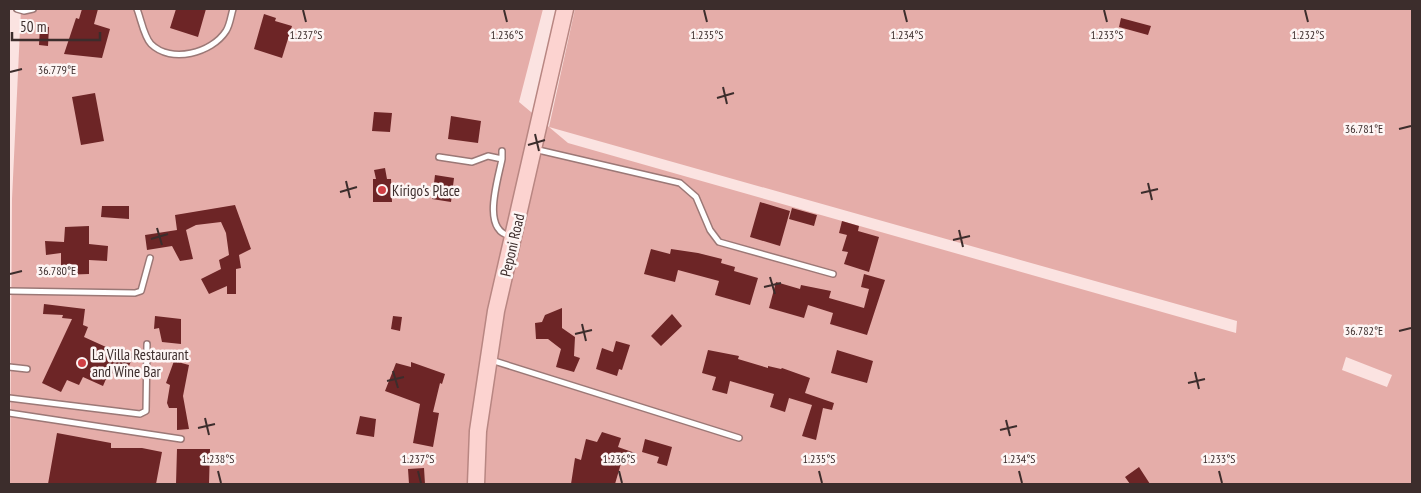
<svg xmlns="http://www.w3.org/2000/svg" width="1421" height="493" viewBox="0 0 1421 493" font-family="'PT Sans Narrow',sans-serif">
<style>
.green{fill:#e5ada9;fill-rule:evenodd}
.building{fill:#6d2526}
.lines{fill:none;stroke-linecap:round;stroke-linejoin:round}
.service-casing{stroke:#9b7876;stroke-width:8}
.primary-casing{stroke:#b88682;stroke-width:19}
.service{stroke:#fff;stroke-width:5}
.primary{stroke:#fcd3d0;stroke-width:16}
.ticks{fill:none;stroke:#3c2d2c;stroke-width:2}
.poi-dot{fill:#d04045;stroke:#fdf5f4;stroke-width:2}
.labels{text-anchor:middle;dominant-baseline:central;stroke-width:5;stroke-linejoin:round;paint-order:stroke}
.poi-label{font-size:15px;fill:#3c2d2c;stroke:#fdf5f4;text-anchor:start}
.street-label{font-size:15px;fill:#3c2d2c;stroke:#fdf5f4}
.ticks-label{font-size:12px;text-anchor:middle;fill:#3c2d2c;stroke:#fdf5f4;stroke-width:5;stroke-linejoin:round;paint-order:stroke}
</style>
<rect width="100%" height="100%" fill="#fbe3e1"/>
<path class="green" d="M21,9h522l-24,93 30,25 26,-118h837v475h-1402l2,-285zM549,127l688,194 -1,12 -668,-190zM1346,357l46,18 -5,12 -45,-17z"/>
<path class="building" d="M82,9h16l-4,15 16,5 -8,29 -38,-4 12,-36 3,1z
M176,9h30l-8,28 -28,-9z
M264,14l12,4 -1,3 17,5 -10,32 -28,-9z
M1121,18l30,8 -3,9 -29,-8z
M40,27h9l-1,19 -9,-1z
M95,93l9,48 -23,4 -9,-48z
M374,112l18,1 -2,19 -18,-1z
M451,116l30,5 -3,22 -30,-4z
M385,168l2,11h4l1,23h-19v-23h3l-2,-9z
M435,175l19,3 -3,24 -19,-3z
M760,202l30,9 -10,35 -30,-9z
M235,205l16,44 -12,6 2,13 -5,1v25h-9v-8l-18,8 -8,-15 20,-10 -2,-9 10,-5 -3,-22 -5,-11 -25,3 -10,5 7,29 -13,2 -8,-15 -25,4 -2,-15 32,-5 -2,-15z
M102,206h27v13l-28,-2z
M792,208l25,7 -3,11 -25,-7z
M842,221l17,5 -1,5 21,6 -10,35 -25,-8 4,-12 -6,-1 5,-16 -8,-2z
M89,226v18l19,2 -1,15 -18,-1v14l-28,1v-22l-15,2 -1,-14 19,1 1,-15z
M651,249l19,5 1,-5 27,4 24,6 -1,4 14,4 -1,4 24,7 -8,27 -35,-10 4,-14 -41,-11 -3,12 -31,-8z
M864,274l21,6 -18,55 -37,-11 3,-11 -25,-8 -4,13 -35,-10 7,-26 24,7 1,-4 30,6 -2,7 35,10 5,-19 -8,-2z
M44,304l41,5 -2,16 5,2 -4,10 33,15 3,-5 14,7 -10,24 -15,-6 -6,14 -20,-9 -4,8 -12,-5 -6,12 -19,-9 30,-64 -10,-1 1,-3 -20,-1z
M562,308v20l13,9 -1,19 6,2 -6,14 -18,-5 5,-18 -13,-10h-12l-1,-16 7,-1 3,-7z
M672,314l10,12 -21,20 -10,-10z
M155,316l26,3v25l-19,-2 -3,-14 -5,1z
M393,316l9,1 -2,14 -9,-2z
M616,341l14,4 -8,25 -3,-1 -2,7 -21,-7 6,-21 11,4z
M708,350l31,6 -1,3 30,9v-2l13,3 1,-1 28,10 -5,15 29,10 -2,7 -9,-2 -7,32 -14,-4 10,-31 -23,-7 -4,14 -15,-5 4,-13 -44,-13 -3,13 -15,-4 4,-13 -14,-4z
M837,350l36,11 -6,22 -36,-10z
M174,361l15,4 -6,31 6,33 -12,1v-22h-8l-2,-5 3,-18 -4,-2z
M411,362l34,12 -3,10 -2,-1 -7,29 6,1 -6,34 -20,-4 7,-39 -35,-13 11,-28 15,4z
M360,416l16,3 -2,18 -18,-3z
M602,432l19,6 -3,9 17,6 -4,11 -9,-4 -7,24h-44l4,-26 6,2 5,-21 11,3z
M57,433l54,10v5h31l20,4 -6,32h-108z
M645,439l27,8 -5,19 -10,-3 2,-6 -17,-5z
M177,449h33l-1,35h-33z
M1139,467l11,17h-20l-5,-7z
M424,468l1,16h-16l-1,-15z"/>
<g class="lines">
<defs>
<path id="service" d="M17,9l7,2 9,-2
M137,9c4,10 7,28 14,35 20,20 61,9 75,-13 4,-6 5,-16 7,-22
M534,149l146,34 16,14 14,33 9,12 114,32
M502,151v8
M439,157l33,5 16,-6 14,3c-4,21 -21,71 8,77
M9,291l126,2 6,-2 9,-33
M491,360l248,78
M9,367l18,2
M9,398l131,16 6,-3 1,-67
M9,413l172,26"/>
<path id="primary" d="M476,484l2,-53 18,-120 69,-302"/>
</defs>
<use href="#service" class="service-casing"/>
<use href="#primary" class="primary-casing"/>
<use href="#service" class="service"/>
<use href="#primary" class="primary"/>
</g>
<path class="ticks" d="M303,10l3,12M504,10l3,12M704,10l3,12M904,10l3,12M1104,10l3,12M1305,10l3,12M10,72l12,-3M723,87l4,17M717,98l17,-5M1399,129l12,-3M535,134l4,17M528,145l17,-5M346,181l4,17M1148,183l4,17M340,192l17,-5M1141,193l17,-4M157,228l5,17M959,230l4,17M151,239l17,-5M953,240l17,-4M10,274l12,-3M770,277l5,17M764,287l17,-4M582,324l4,17M1399,331l12,-3M575,334l17,-4M393,371l5,17M1195,372l4,17M387,381l17,-4M1188,383l17,-4M205,418l4,17M1006,420l4,16M198,428l17,-4M1000,430l17,-4M218,471l3,12M418,471l3,12M619,471l3,12M819,471l3,12M1019,471l3,12M1219,471l3,12"/>
<g class="poi-dot">
<circle cx="382" cy="190" r="5"/>
<circle cx="82" cy="363" r="5"/>
</g>
<g class="labels">
<g class="poi-label">
<text x="392" y="190">Kirigo's Place</text>
<text x="92" y="354">La Villa Restaurant<tspan x="92" dy="17">and Wine Bar</tspan></text>
</g>
<g class="street-label">
<text transform="translate(512 245) rotate(-77)">Peponi Road</text>
</g>
</g>
<g class="ticks-label">
<text x="306" y="39">1.237°S</text>
<text x="507" y="39">1.236°S</text>
<text x="707" y="39">1.235°S</text>
<text x="907" y="39">1.234°S</text>
<text x="1107" y="39">1.233°S</text>
<text x="1308" y="39">1.232°S</text>
<text x="57" y="74">36.779°E</text>
<text x="1364" y="133">36.781°E</text>
<text x="57" y="275">36.780°E</text>
<text x="1364" y="335">36.782°E</text>
<text x="218" y="463">1.238°S</text>
<text x="418" y="463">1.237°S</text>
<text x="619" y="463">1.236°S</text>
<text x="819" y="463">1.235°S</text>
<text x="1019" y="463">1.234°S</text>
<text x="1219" y="463">1.233°S</text>
</g>
<rect width="1421" height="493" fill="none" stroke="#3c2d2c" stroke-width="20"/>
<path d="M12 32v8h88v-8" fill="none" stroke="#3c2d2c" stroke-width="2.5"/>
<text x="20" y="32" font-size="15" fill="#3c2d2c" stroke="#fdf5f4" stroke-width="4" paint-order="stroke">50 m</text>
</svg>
